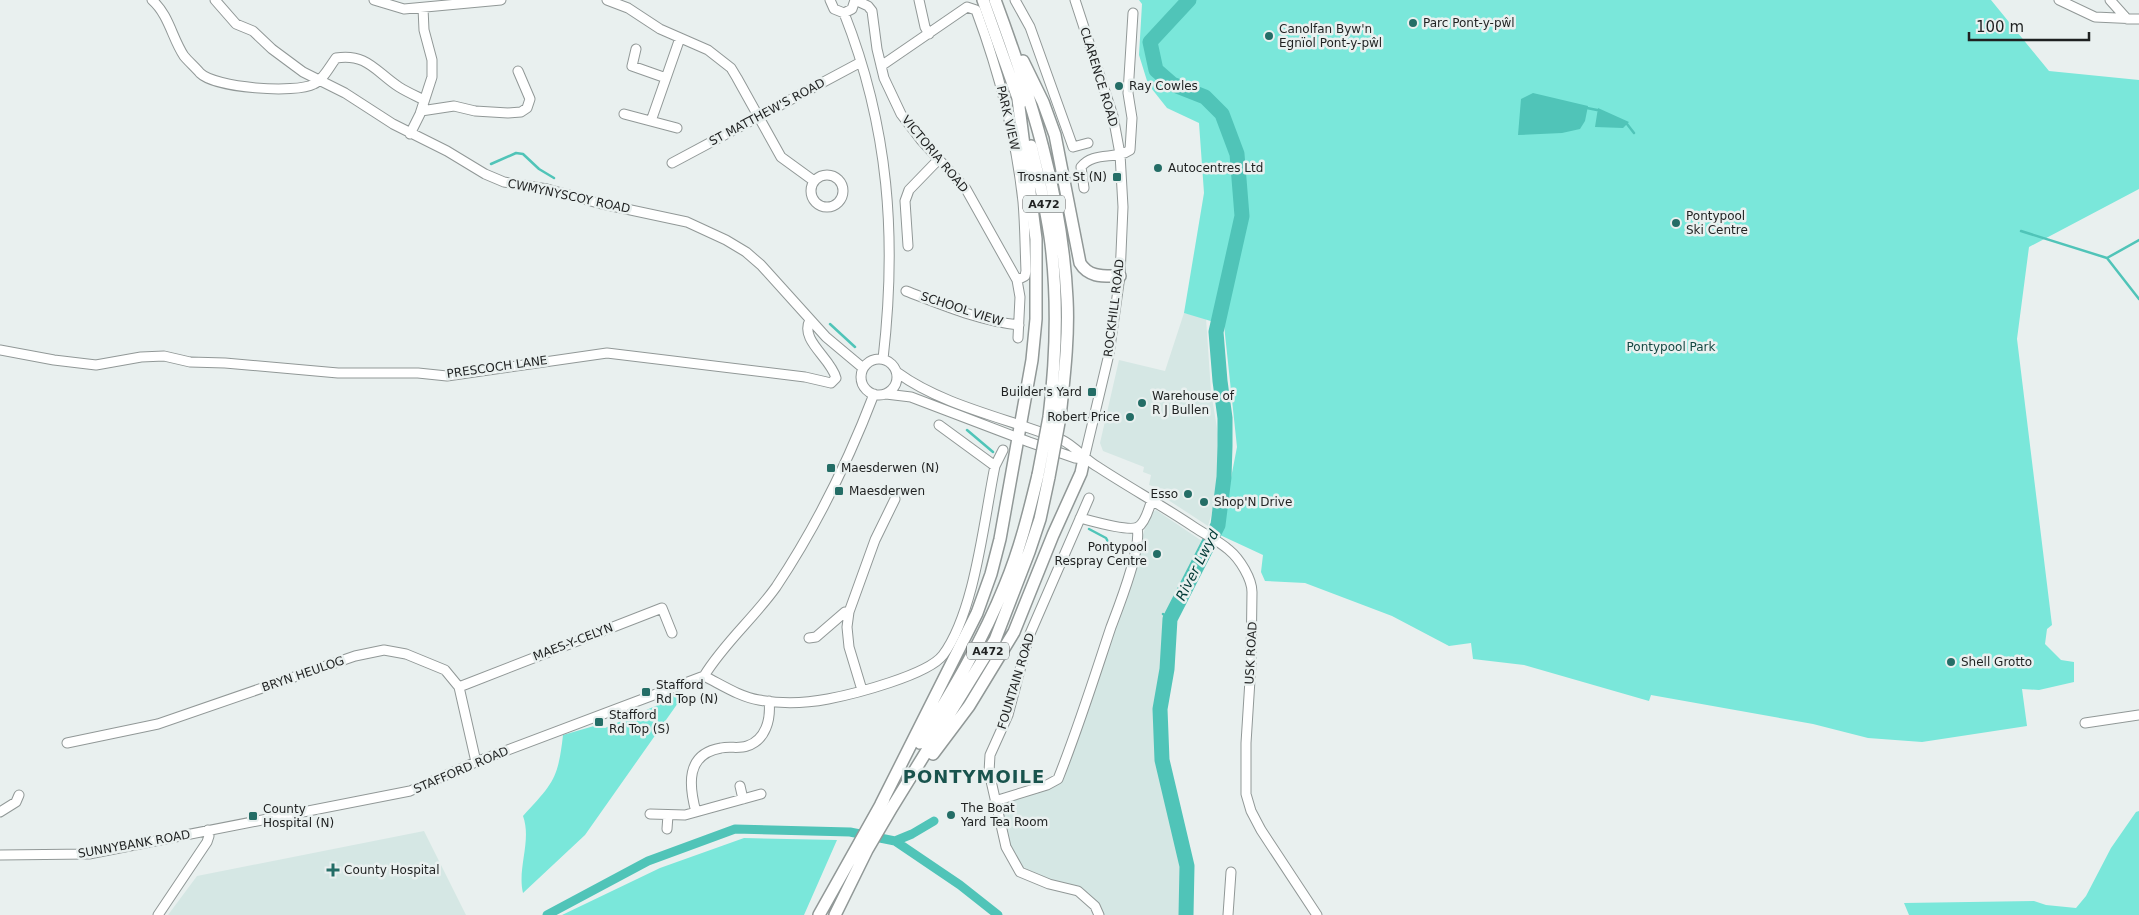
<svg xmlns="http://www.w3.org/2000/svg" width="2139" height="915" viewBox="0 0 2139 915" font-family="'DejaVu Sans',sans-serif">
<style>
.built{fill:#d5e7e4}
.green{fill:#7ae7da}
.water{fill:#50c4b8}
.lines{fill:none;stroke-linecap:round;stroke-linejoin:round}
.stream{stroke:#50c4b8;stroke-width:2.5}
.canal{stroke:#50c4b8;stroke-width:9}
.river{stroke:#50c4b8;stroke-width:15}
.minor-casing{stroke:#919897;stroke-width:11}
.major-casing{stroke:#919897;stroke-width:14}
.minor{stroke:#fff;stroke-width:9}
.major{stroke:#fff;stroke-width:11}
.major-bridge-casing{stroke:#919897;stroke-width:14;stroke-linecap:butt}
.major-bridge{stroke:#fff;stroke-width:11}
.poi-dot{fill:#246d66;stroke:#e9f0ef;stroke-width:2}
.labels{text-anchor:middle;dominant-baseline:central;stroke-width:5;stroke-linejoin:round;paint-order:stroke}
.shield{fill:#e9f0ef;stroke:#5c5f5f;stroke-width:1}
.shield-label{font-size:11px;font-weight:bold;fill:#1f2121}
.poi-label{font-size:12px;fill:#1f2121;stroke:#e9f0ef;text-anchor:start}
.street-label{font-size:12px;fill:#1f2121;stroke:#e9f0ef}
.park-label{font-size:12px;fill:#154843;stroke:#e9f0ef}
.water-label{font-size:14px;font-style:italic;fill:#013935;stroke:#e9f0ef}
.district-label{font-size:18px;font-weight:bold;letter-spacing:1px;fill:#19534d;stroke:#e9f0ef}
</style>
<rect width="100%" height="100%" fill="#e9f0ef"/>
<path class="built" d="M1184,313l22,5 5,74 7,42 1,30 -1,28 -10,34 -49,-32 3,-5 -13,-4 2,-10 -8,-3 1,-5 -41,-16 -3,-8 19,-83 46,11z
M1156,510l46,31 -32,78 -3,50 -7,40 2,51 25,106v43l-1,6h-87l-21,-24 -58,-19 -14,-25 -11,-46 63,-22 79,-223 10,-35 3,-7z
M424,831l42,84h-298l29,-39z"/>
<path class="green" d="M1139,0h852l58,71 90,9v109l-110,58 -12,92 35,286 -5,4 -2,15 16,16 13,2v20l-35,8 -17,-1 5,37 -105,16 -54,-4 -55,-14 -162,-29 -2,6 -125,-36 -51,-6 -2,-16 -22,3 -57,-30 -87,-33 -40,-2 -4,-9 2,-17 -43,-20 17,-88 -13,-122 -40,-12 20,-120 -5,-70 -32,-15 -19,-24 -9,-29 3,-51z
M685,693l-100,142 -62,58c-6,-25 9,-52 0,-77 30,-33 35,-36 40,-81l31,-9 11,2 55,-24 5,-7z
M2139,811v104h-230l-5,-12 130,-2 12,4 30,3 10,-12 25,-48 25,-36z
M744,838l93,2 -33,75h-242l98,-47z"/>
<path class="water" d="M1533,93l55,13 -3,15 -5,8 -18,4 -44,2 3,-36z
M1598,108l31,14 -6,6 -28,-1z"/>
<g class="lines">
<path class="stream" d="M1587,108l10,2
M1627,124l7,9
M491,164l25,-11 7,1 16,15 15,9
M2021,231l86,27 32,-18
M2107,258l32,41
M830,324l25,23
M967,430l26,22
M1089,529l17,9 14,26
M1163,614l7,5"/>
<path class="canal" d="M895,841l17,-7 22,-13
M547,915l101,-54 87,-32 115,3 45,9 65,44 38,30"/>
<path class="river" d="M1186,915l1,-49 -25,-106 -2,-51 7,-40 3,-50 48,-94 6,-48 1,-31v-28l-5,-37 -4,-49 26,-116 -5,-62 -15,-40 -17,-17 -33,-13 -16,-14 -6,-28 39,-42"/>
<defs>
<path id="minor" d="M152,0c17,15 20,38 32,56 5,6 11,11 16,17 15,15 95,21 114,11 9,-4 16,-18 22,-26 31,-5 40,14 63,29 8,5 17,9 25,13
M215,0l21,24 17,7 19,18 31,23 42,21 48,31 54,27 38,23 19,8 43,7 51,14 89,19 39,18 20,12 15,13 65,72 37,31
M374,0l30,9 97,-9
M607,0l21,8 32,21 48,21 23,18 6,10 44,79 33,24
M830,0l4,9 10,4 8,-4 3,-9
M855,0l13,6 4,5 5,38 7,29 17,36 20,26 45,49 51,91
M919,0l6,27 4,7
M1015,0l15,27 43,120 15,-4
M1075,0l38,116 7,38 3,53 -3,69 -11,78 -25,105
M2059,0l36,17 44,2
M2110,0l17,19
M844,13c45,114 53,225 39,346
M636,49l-4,17 34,12
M881,66l86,-59 9,3c23,62 40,127 47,192 2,23 2,46 3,69l-1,5 -8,4 3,17 -2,41
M421,111l33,-5 21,5 33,2 13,-1 6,-4 3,-9 -12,-28
M624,114l53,14
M651,121l29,-83
M410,134l10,-20 12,-37v-17l-8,-30 -1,-22
M672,163l189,-101
M811 191a16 16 0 1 1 32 0a16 16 0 1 1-32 0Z
M1084,188l-3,-21c12,-16 35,-7 49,-17l2,-32 -4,-25 5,-80
M908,246l-3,-45 4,-11 30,-31
M906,291c37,14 74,30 113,34
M0,350l54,10 42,5 45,-8 23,-1 26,6 35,1 113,10h80l29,3 160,-23 198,24 26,6 5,-5c-5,-20 -37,-38 -26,-58
M861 377a18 18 0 1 1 36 0a18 18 0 1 1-36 0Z
M898,373c45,33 112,46 164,67 13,6 23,20 36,27 32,21 65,39 96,60 12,8 25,14 35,23 11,9 23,29 23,42l-1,72 -5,79v51l5,17 10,19 56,85
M886,394l25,3 118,45 46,16 9,1
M995,466l8,-16
M1089,498l-60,138 -21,79 -18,40 -1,17 17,75 14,25 29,12 29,7 17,15 4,9
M1080,518c12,3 49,14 58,9 7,-4 12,-21 14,-28
M809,638l7,-1 29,-25h4
M704,676c18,9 36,21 55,24 22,4 48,3 69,-1 26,-5 100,-24 115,-44 32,-43 41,-136 52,-189l-56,-41
M704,676c20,-33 50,-58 72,-89 40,-60 72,-125 98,-193
M459,687l203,-79 10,25
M862,690l-13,-43 -2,-20 2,-15 26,-72 20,-41
M2085,723l54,-8
M67,743l91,-19 197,-68 29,-6 22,4 39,16 14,17 17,75
M740,786l3,13
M995,801l52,-16 11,-6c20,-50 36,-101 53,-152 8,-21 31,-79 26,-99
M0,812l16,-10 3,-7
M696,812c-7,-26 -11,-58 25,-64 9,-2 18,1 26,-2 19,-6 24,-27 22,-45
M650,814l35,1 76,-21
M667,829l1,-14
M0,855l89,-1 321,-63 66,-29 228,-86
M158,915l49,-73 2,-6 -1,-6
M1228,915l3,-43"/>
<path id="major" d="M983,0l37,104
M995,0c36,97 67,195 72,299 2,39 -3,79 -7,118
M1023,61l20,41 12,33 25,128c9,15 24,13 40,13
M1031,146c8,33 16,65 20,98 7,58 5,116 -2,173
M920,743c31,-50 63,-103 85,-158 15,-36 24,-73 33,-110
M933,754l36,-48 45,-74 39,-97 28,-62 3,-14
M881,804l96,-191 14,-39 9,-35 32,-179 4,-41v-80l-18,-140
M819,915l65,-116
M835,915l32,-65 24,-41 104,-169 34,-88 11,-33 9,-42"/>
</defs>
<use href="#minor" class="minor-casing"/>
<use href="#major" class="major-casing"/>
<use href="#minor" class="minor"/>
<use href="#major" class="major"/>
<defs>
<path id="major-bridge" d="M1038,475l11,-58
M1049,477l11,-60"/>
</defs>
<use href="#major-bridge" class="major-bridge-casing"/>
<use href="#major-bridge" class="major-bridge"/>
</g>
<g class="poi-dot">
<circle cx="1413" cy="23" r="5"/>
<circle cx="1269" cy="36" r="5"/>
<circle cx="1119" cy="86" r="5"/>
<circle cx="1158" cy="168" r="5"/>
<rect x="1112" y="172" width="10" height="10" rx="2.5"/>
<circle cx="1676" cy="223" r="5"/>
<rect x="1087" y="387" width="10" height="10" rx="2.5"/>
<circle cx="1142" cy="403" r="5"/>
<circle cx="1130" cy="417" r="5"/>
<rect x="826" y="463" width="10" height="10" rx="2.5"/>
<rect x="834" y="486" width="10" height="10" rx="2.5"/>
<circle cx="1188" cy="494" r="5"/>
<circle cx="1204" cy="502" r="5"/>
<circle cx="1157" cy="554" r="5"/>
<circle cx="1951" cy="662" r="5"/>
<rect x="641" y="687" width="10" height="10" rx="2.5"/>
<rect x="594" y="717" width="10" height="10" rx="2.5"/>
<circle cx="951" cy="815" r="5"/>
<rect x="248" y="811" width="10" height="10" rx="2.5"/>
<path d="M330.5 862.5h5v5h5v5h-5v5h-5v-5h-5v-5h5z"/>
</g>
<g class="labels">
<g class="shield">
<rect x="1023" y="195.5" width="42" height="17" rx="4"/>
<rect x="967" y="642.5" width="42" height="17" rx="4"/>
</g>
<g class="shield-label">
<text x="1044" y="204">A472</text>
<text x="988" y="651">A472</text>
</g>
<g class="poi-label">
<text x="1423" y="23">Parc Pont-y-pŵl</text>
<text x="1279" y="29">Canolfan Byw'n<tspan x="1279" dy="14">Egnïol Pont-y-pŵl</tspan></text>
<text x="1129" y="86">Ray Cowles</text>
<text x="1168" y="168">Autocentres Ltd</text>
<text x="1107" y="177" text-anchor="end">Trosnant St (N)</text>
<text x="1686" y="216">Pontypool<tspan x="1686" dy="14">Ski Centre</tspan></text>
<text x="1082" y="392" text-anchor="end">Builder's Yard</text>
<text x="1152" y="396">Warehouse of<tspan x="1152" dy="14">R J Bullen</tspan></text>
<text x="1120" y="417" text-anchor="end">Robert Price</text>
<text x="841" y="468">Maesderwen (N)</text>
<text x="849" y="491">Maesderwen</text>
<text x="1178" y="494" text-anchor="end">Esso</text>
<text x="1214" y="502">Shop'N Drive</text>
<text x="1147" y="547" text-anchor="end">Pontypool<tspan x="1147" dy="14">Respray Centre</tspan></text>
<text x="1961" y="662">Shell Grotto</text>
<text x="656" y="685">Stafford<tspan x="656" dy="14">Rd Top (N)</tspan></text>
<text x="609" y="715">Stafford<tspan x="609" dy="14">Rd Top (S)</tspan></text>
<text x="961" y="808">The Boat<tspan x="961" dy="14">Yard Tea Room</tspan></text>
<text x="263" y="809">County<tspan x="263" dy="14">Hospital (N)</tspan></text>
<text x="344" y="870">County Hospital</text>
</g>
<g class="street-label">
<text transform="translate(1099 77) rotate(73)">CLARENCE ROAD</text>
<text transform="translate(767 112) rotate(-28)">ST MATTHEW'S ROAD</text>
<text transform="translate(1008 118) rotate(77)">PARK VIEW</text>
<text transform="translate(935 154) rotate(50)">VICTORIA ROAD</text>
<text transform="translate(569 196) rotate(12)">CWMYNYSCOY ROAD</text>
<text transform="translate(1114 308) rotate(-83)">ROCKHILL ROAD</text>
<text transform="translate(962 309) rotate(18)">SCHOOL VIEW</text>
<text transform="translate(497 367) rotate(-8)">PRESCOCH LANE</text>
<text transform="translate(573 642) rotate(-21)">MAES-Y-CELYN</text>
<text transform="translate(1251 653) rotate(-87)">USK ROAD</text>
<text transform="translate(303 674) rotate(-19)">BRYN HEULOG</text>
<text transform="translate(1016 681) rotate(-73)">FOUNTAIN ROAD</text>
<text transform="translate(461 770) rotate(-23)">STAFFORD ROAD</text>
<text transform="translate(134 844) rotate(-10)">SUNNYBANK ROAD</text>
</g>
<g class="park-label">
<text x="1671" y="347">Pontypool Park</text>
</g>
<g class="water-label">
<text transform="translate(1197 565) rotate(-63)">River Lwyd</text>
</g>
<g class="district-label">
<text x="974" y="776">PONTYMOILE</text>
</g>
</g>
<path d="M1969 32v8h120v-8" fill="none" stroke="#1f2121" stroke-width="2.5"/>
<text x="1976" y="32" font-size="15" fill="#1f2121" stroke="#e9f0ef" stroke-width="4" paint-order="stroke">100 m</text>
</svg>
